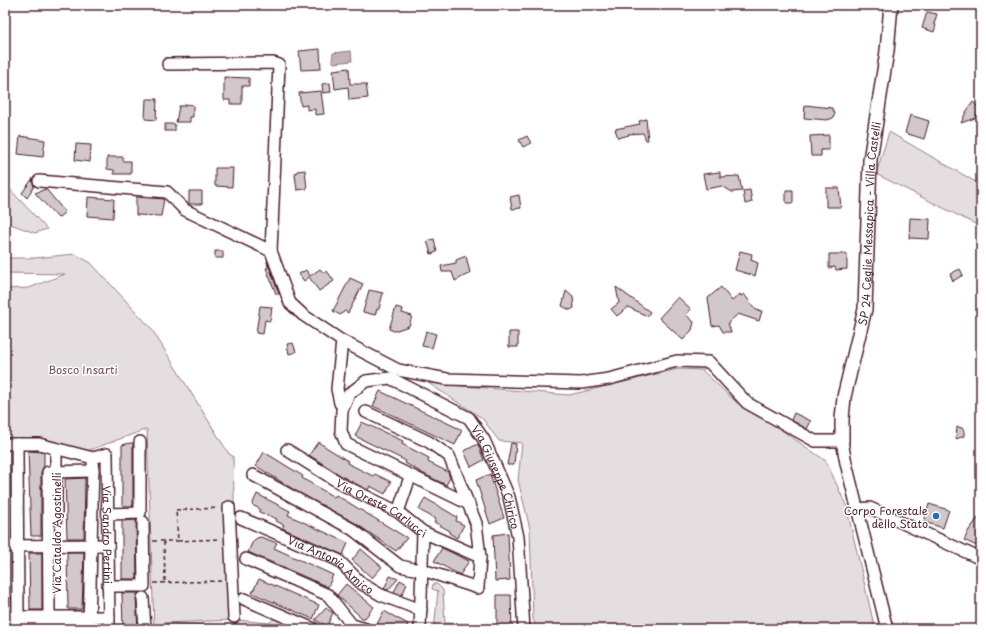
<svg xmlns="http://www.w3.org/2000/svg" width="986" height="634" viewBox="0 0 986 634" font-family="'Playpen Sans',sans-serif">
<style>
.green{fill:#e5dee0;stroke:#987e86;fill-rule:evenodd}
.water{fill:#c1b3b6;stroke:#91787e}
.building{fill:#d2c7cb;stroke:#4a1f2b}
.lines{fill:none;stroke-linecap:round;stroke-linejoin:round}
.minor-casing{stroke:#4a1f2b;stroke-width:14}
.major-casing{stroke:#4a1f2b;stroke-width:16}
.path{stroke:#4a1f2b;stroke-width:1.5;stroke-dasharray:4 3;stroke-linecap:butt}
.minor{stroke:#fff;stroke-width:11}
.major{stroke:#fff;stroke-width:13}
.poi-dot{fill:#1f6fb2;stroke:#fff;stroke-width:1.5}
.labels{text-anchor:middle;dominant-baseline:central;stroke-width:3;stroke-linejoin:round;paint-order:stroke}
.street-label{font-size:11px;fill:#4a1f2b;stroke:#fff}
.park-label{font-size:11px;fill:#714f58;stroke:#fff}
.poi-label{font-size:11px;fill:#4a1f2b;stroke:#fff;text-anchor:end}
</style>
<rect width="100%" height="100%" fill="#fff"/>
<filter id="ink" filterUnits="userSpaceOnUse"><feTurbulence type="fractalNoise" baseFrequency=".025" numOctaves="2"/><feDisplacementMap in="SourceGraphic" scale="8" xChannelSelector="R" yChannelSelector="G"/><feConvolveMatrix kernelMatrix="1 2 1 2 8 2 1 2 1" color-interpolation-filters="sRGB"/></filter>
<g filter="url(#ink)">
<path class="green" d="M889,132l92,53v42l-105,-53z
M5,184l42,45 -12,4 -30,-11z
M75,254l16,9 60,65 78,126 4,2 4,164 32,3 5,-4 27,10h-27l-14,-6 2,6h-108l-7,-200 -60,22 -82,-11v-151l24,-1 36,-14 -60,-1v-15h30zM236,620l-3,6 -70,-3z
M678,369l24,1 34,32 44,27 46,32 20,44 29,124h-338l-4,-10 -3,-90 -12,-49 4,-37 -23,-2 -17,-23 -54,-35 141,12z
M433,584h4l6,6 2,33 29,1v5h-40l4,-38 -6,-2z"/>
<path class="water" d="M351,51l1,10 -18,2 -2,-3 1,-7z"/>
<path class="building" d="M927,12l10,2 -3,10 2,1 -2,7 -12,-4z
M320,49l1,20 -20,1 -2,-19z
M349,68l1,16h16l2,14 -19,2 -1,-13 -13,2 -2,-19z
M224,77l25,1v8h-7v18h-12v-4h-6z
M330,83l1,9 -8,1 -1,-9z
M321,91l3,23 -9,1v-6l-8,1v-5l-6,1 -2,-13z
M146,99h11l-1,21 -11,-1z
M973,102l6,6v3l-4,7 -14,5 5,-11z
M185,104l8,1v12h-3v5h-14l3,-16h6z
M805,105l27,3 3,6 -2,4 -6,2 -23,-2z
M910,115l19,6 -5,18 -19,-6z
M646,119l2,21h-2l-3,-7 -15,1 1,1 -11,3 -3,-9 25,-5 -1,-3z
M165,124h10v7h-10z
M829,135v15h-8v6h-10l-1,-20z
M20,136l25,4 -2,17 -25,-3z
M527,136l4,7 -8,4 -4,-7z
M76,144l15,1 -1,17 -15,-2z
M107,157h16v4h8v13h-17v-4l-7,-1z
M215,168h18l-1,19 -17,-1z
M305,170l2,19 -10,1 -2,-15 2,-4z
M720,172v5l19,-1 3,15 -10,1 -10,-6 -16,3 -3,-15z
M33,178l-1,3 2,5 -7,12 -5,-5z
M826,188h13l2,19h-15z
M46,189l19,23 -7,6 -23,-25z
M750,190l2,12 -7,2 -2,-13z
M786,190h7v13h-7z
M189,191h13v13h-13z
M519,195l2,13 -9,1 -2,-12z
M88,197l26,2 -1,19 -26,-2z
M136,197l28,2 -3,17 -25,-1z
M910,218l20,1 -1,20 -20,-1z
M434,239l3,13 -6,2 -4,-13z
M215,251h8v7h-8z
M740,251l12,3 -1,6 7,3 -3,13 -20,-6z
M829,254h18v15l-11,1 -1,-3 -6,1z
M466,256l4,17 -15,8 -3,-9h-10l-1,-6 15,-3v-3z
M267,261l12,33h-3l-10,-26h2z
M320,269l4,4 3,-2 7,10 -15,10 -10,-14 -5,4 -5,-7 7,-4 4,6z
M960,269l3,6 -10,6 -3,-7z
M350,278l13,6 -15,29 -3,-2 -5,4 -7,-4z
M616,287l34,25 -3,4 -19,-9 -11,9 -6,-7 8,-6z
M721,287l11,14 8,-7 1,2 3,-2 12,16 6,1 -3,10 -21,-7 -10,9 3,9h-8l-4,-7 -7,1 -4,-28z
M369,290l14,3 -4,16h-2l-2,6 -12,-3z
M566,291l7,6 1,11 -4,2 -8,-4z
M678,297l13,12 -5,6 8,7 -2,8 -9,10 -24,-22z
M260,306l12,1 -2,14 -5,-1 -2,14 -7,-1z
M396,307l7,2 -1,4 10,3 -3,10 -15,5 -5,-2z
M426,331l10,3 -4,14 -10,-2z
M509,332h9v15h-9z
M293,343l3,9 -7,2 -2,-10z
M380,391l82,39 -7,15 -82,-39z
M794,413l17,8 -4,8 -16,-9z
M362,422l41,19 -1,3 27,14 -1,4 20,10 2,6 -4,7 -24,-12 -17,-10 1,-2 -51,-25z
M957,427l5,1 2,3v5l-8,3z
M318,442l30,19 -1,2 26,13 2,-2 16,8 -6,12 -15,-8 -2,4 -20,-10 -39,-25z
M130,443h3v63h-9l-2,-1v-60z
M511,443l5,1 -2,21h-7z
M478,444l6,16 -13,7 -7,-16z
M28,451l16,1v14l-3,6v64h-10z
M264,452l39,24 -1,2 32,19 2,-2 71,43 -11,13 -41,-28 -59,-32 -40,-25z
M490,474l14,44 -14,6 -14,-44z
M85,478l-1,60h-17l-2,-59z
M257,494l33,17 -2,4 60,28 -5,12 -61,-27 2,-3 -8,-4 1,-2 -18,-7 1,-3 -8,-4z
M425,498l32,19 -1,4 8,4 -7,13 -8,-5 1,-2 -16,-9 2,-3 -17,-9z
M929,504l20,6 -6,18 -19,-6z
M981,514v34l-17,-8 5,-10z
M136,520l1,59h-15v-58z
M508,533l2,47 -15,1 -2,-46z
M261,537l16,6 -3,5 59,27 -5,12 -80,-35 5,-11 4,-3z
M442,548l27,13 -9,14 -26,-14z
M361,549l21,18 -10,11 -20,-18z
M67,552h17l-2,57h-14z
M29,553h13v57h-12z
M390,576l8,3 -10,11 -4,-1z
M259,579l60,26 -6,14 -61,-26z
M400,580l7,4 -5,11 -8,-3z
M346,584l28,23 -9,11h-3l-25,-23z
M122,593h16l-2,5 2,31h-15z
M497,595h14l1,34h-15z
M326,608l7,5 -6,13 -12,-6z
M384,611l24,13 -2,5h-20l-9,-5z"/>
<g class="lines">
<defs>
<g id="minor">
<path d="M168,64l105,-1 6,2 -8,186"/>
<path d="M39,181l128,11 18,18 86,41 19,52 13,12 39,26 56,29 49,9 134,4 28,-4 68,-18 32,1 38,41 68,38h27l4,22 41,166"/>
<path d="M342,341l-5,48 3,14 5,1"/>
<path id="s1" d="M5,444h34l54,14 14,-4 2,175"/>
<path d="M17,444l1,172"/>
<path id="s2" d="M287,450l58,36 53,26 25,20 57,25"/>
<path d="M253,475l99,54 48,37 29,6 49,16 2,-31 -4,-34 -27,-67 -20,-14 -63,-30"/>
<path id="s3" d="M469,504l-123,-60 -5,-13 1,-21 7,-16 17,-13 24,-3 79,40 15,22 25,57 9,40 6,92"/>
<path d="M229,507l5,110"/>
<path d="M857,509l13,-1 111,51"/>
<path d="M398,512l12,-35"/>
<path d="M108,514l32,-1v-71"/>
<path id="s4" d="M241,518l97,42 24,24 19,11 40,15"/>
<path d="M56,519v-70"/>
<path d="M5,546l103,-1"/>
<path d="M246,559l82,36 24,30"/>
<path d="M108,586h36l-1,-64"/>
<path d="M143,598l2,31"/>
<path d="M244,599l70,30"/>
<path d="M5,601v25h84"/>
<path d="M49,616l-1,-144 45,-1"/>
<path d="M11,617h98"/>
<path d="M89,629l4,-165"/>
<path d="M346,629l6,-4 14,4"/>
<path d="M420,629l3,-97"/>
</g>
<g id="major">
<path id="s5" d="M842,441v-22l2,-22 21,-88 5,-149 17,-109 4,-46"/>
</g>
</defs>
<use href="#minor" class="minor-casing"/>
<use href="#major" class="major-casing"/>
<path class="path" d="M176,510l42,-2
M153,541h25l-2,-31
M178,541l42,-2
M164,542l1,40
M154,583l68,-2"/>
<use href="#minor" class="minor"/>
<use href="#major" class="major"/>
</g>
</g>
<circle class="poi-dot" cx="936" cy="516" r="4"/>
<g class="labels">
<g class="street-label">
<text stroke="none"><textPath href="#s5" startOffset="220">SP 24 Ceglie Messapica - Villa Castelli</textPath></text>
<text stroke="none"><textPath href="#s3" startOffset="389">Via Giuseppe Chirico</textPath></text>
<text stroke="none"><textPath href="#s2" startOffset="111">Via Oreste Carlucci</textPath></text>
<text transform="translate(56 533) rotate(-90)">Via Cataldo Agostinelli</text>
<text stroke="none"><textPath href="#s1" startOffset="185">Via Sandro Pertini</textPath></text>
<text stroke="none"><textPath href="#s4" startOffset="102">Via Antonio Amico</textPath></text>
</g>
<g class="park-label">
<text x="83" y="369">Bosco Insarti</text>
</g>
<g class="poi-label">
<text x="928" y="510">Corpo Forestale<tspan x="928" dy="13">dello Stato</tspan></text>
</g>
</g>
<rect width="986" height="634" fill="none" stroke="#fff" stroke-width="20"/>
<rect x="10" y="10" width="966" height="614" fill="none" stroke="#4a1f2b" stroke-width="1.5" filter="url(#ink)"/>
</svg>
